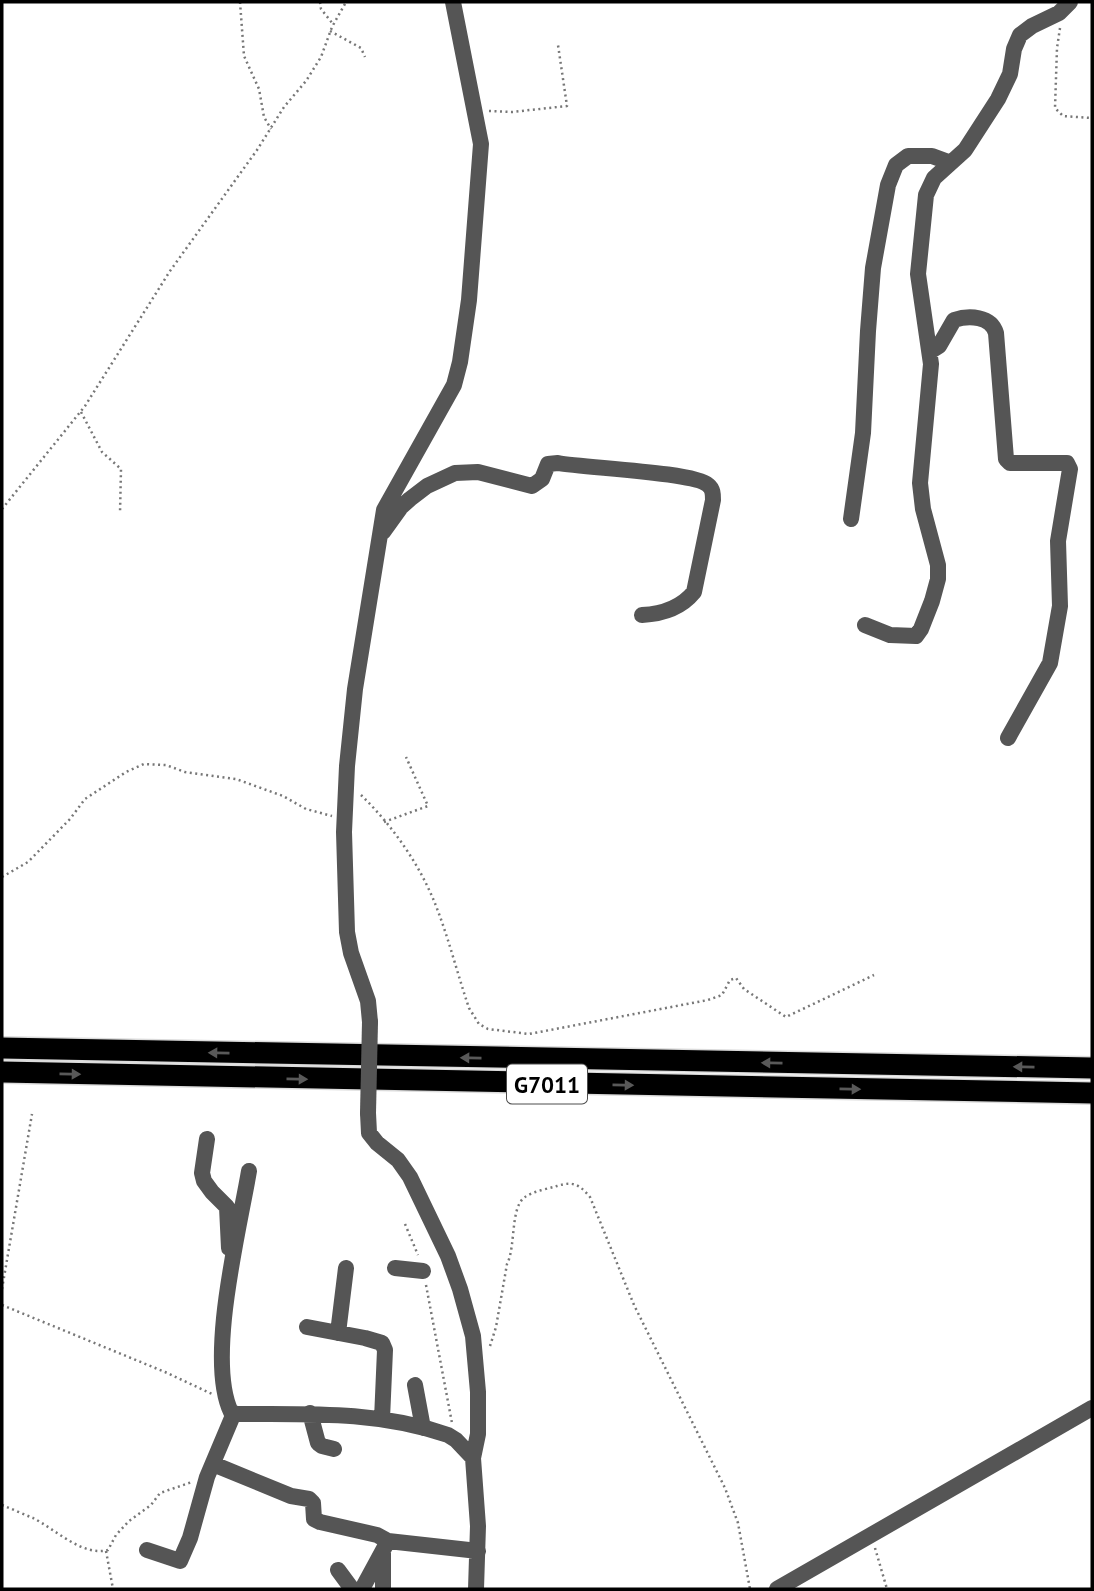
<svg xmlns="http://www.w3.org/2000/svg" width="1094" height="1591" viewBox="0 0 1094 1591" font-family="'PT Sans',sans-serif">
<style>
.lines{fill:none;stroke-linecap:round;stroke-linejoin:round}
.highway-casing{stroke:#dbdbdb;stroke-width:24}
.path{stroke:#777;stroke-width:2.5;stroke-dasharray:2 3.5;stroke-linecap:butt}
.minor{stroke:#555;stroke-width:16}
.highway{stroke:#000;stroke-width:21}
.minor-bridge{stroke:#555;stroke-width:16}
.oneway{fill:#595959}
.labels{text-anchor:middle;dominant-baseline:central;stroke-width:5;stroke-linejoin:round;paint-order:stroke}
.shield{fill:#fff;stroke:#4c4c4c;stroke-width:2}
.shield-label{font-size:23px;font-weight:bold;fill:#000}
</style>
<rect width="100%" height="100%" fill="#fff"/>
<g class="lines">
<defs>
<path id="highway" d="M2,1048l1090,20
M2,1072l1090,21"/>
</defs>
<use href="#highway" class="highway-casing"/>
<path class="path" d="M240,2l4,54 15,33 5,28 7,12
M320,2l1,7 12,15
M1060,28l-3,20 -2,60 8,8 29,2
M330,31l31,17 4,9
M489,111l23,1 55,-6 -9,-61
M81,412l21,40 19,17 -1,44
M2,509l83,-103 85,-135 87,-121 27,-43 22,-26 15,-24 11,-30 14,-25
M361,795c30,29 57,67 73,106 14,34 23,72 35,107l10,16 9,5 41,5 179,-34 14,-5 8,-15 6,-2 8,11 42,28 88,-42
M384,822l44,-16 -22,-49
M2,877l26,-15 42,-43 15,-20 41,-27 18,-8 22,1 19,7 51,7 47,17 23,13 26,7
M405,1224l13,31
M426,1285l26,138
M2,1289l30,-175
M2,1305l163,67 47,22
M490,1346l6,-19 11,-63c9,-17 3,-57 18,-67 9,-6 22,-8 32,-11 16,-5 22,-2 33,11l44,108 91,183 13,35 12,66
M2,1505c10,4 21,9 31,13 22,11 50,39 75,32l8,-15 13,-14 22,-16 9,-12 32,-11
M875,1548l12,41
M106,1551l7,38"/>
<path class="minor" d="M931,351l8,-5 15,-26c15,-5 37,-4 42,13l10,126 4,4h57l3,6 -12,72 2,65 -10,57 -42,75
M851,519l12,-86 5,-102 5,-63 15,-83 8,-20 12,-9h24l19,7
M383,532l18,-25 9,-8 17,-13 28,-13 23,-1 54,14 10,-7 6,-15 10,-1c26,5 136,9 150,22 5,4 5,9 5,15l-19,92c-13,16 -32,22 -52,23
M865,625l25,10 26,1 5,-7 11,-28 6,-22v-14l-15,-56 -3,-26 11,-119 -13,-90 8,-79 8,-17 31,-28 33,-51 12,-25 4,-25 6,-14 12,-9 27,-13 11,-11
M370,1022l-2,-21 -17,-48 -4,-21 -3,-100 3,-66 8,-77 29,-179 70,-125 6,-23 9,-62 12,-156 -28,-142
M368,1113l1,20 8,10 21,17 12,17 38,79 12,33 13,47 5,56v42l-5,24 5,68 -2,63
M207,1139l-5,34 2,8 8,11 15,15 2,41
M249,1171c-10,59 -43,189 -18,241l6,2c73,0 141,-3 211,21l8,5 17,18
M395,1268l28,3
M307,1327l58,11 17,5 3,7 -3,69
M338,1333l8,-65
M415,1385l8,43
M310,1413l8,30 4,3 12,3
M213,1464l78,32 18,3 4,4 1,16 6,3 57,13 11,6 90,10
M147,1550l33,11 10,-23 17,-61 27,-64
M383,1553v36
M338,1570l14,19
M362,1589l26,-48
M777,1589l315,-181"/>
<use href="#highway" class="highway"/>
<path class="minor-bridge" d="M368,1113l2,-91"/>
</g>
<defs><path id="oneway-solid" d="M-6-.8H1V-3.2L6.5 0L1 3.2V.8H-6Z" transform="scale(1.75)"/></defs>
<g class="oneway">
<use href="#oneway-solid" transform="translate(219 1053) rotate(-179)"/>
<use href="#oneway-solid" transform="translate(471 1058) rotate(-179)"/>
<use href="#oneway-solid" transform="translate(772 1063) rotate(-179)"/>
<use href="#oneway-solid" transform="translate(1024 1067) rotate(-179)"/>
<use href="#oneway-solid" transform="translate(70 1074) rotate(1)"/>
<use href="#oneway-solid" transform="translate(297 1079) rotate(1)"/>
<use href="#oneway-solid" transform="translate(623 1085) rotate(1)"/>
<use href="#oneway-solid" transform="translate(850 1089) rotate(1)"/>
</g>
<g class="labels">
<rect class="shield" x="507" y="1064.5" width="80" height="39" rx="5"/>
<g class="shield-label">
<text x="547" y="1084">G7011</text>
</g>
</g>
<rect width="1094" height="1591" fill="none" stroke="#000000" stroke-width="7"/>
</svg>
